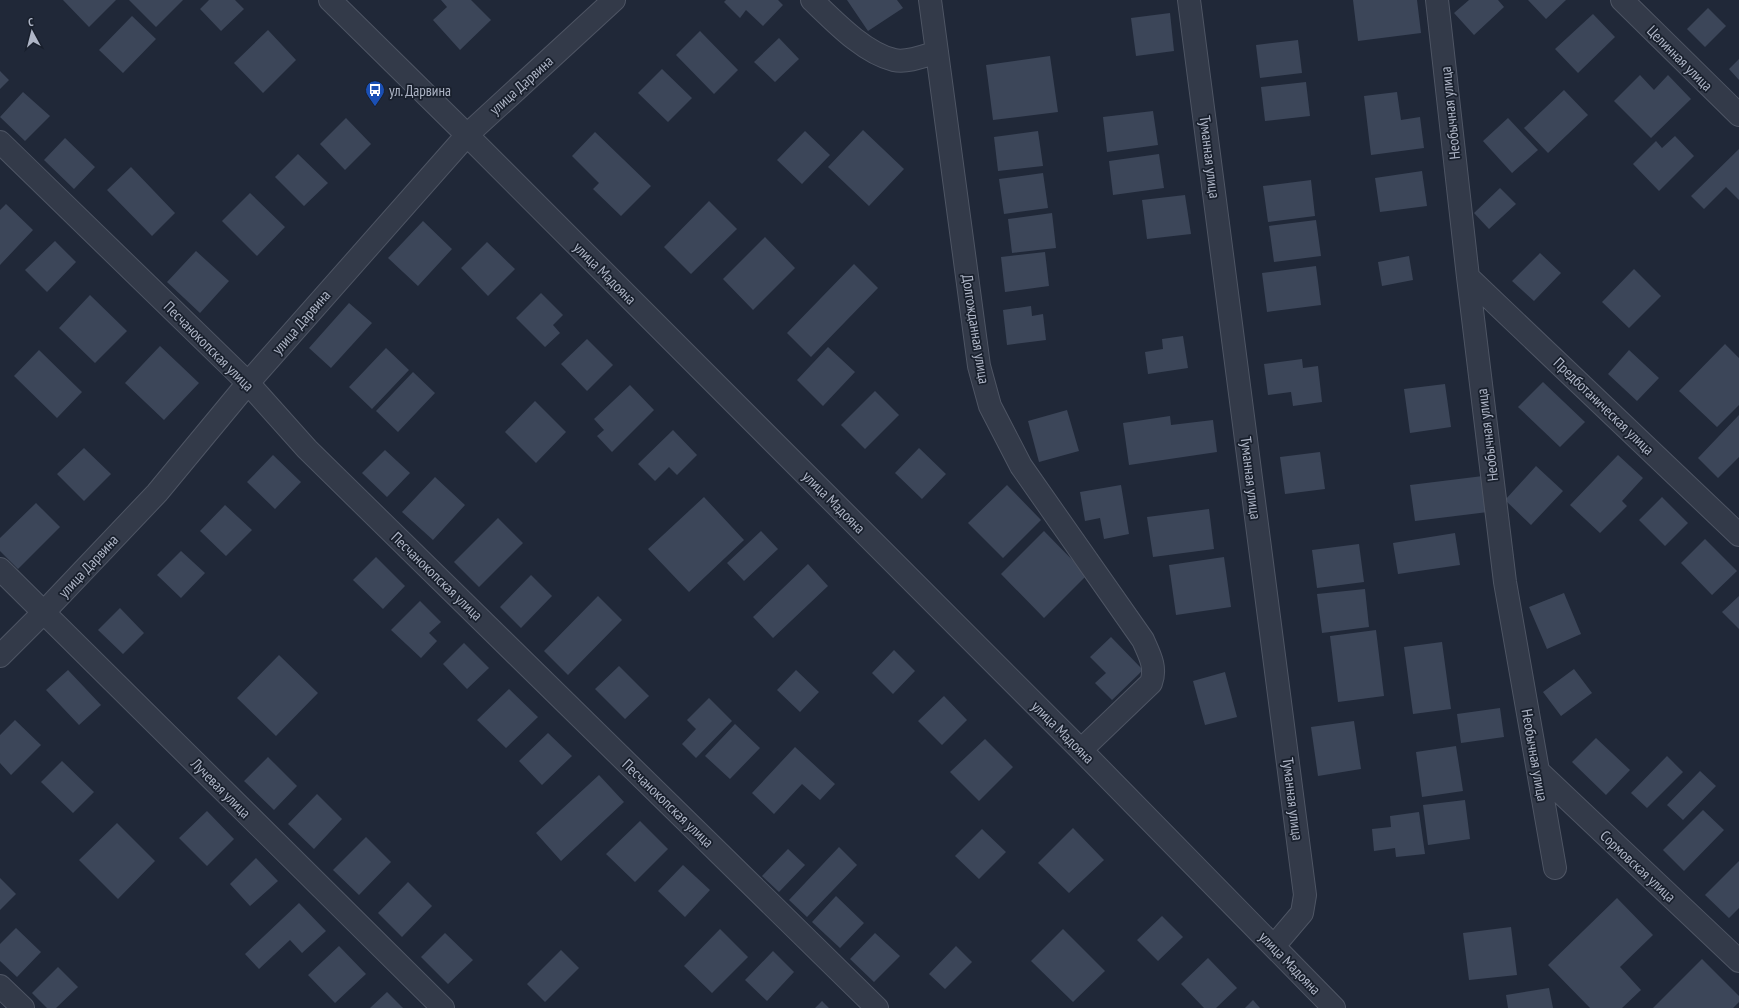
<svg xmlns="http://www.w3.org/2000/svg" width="1739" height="1008" viewBox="0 0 1739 1008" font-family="'PT Sans Narrow',sans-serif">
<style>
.building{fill:#3c4659}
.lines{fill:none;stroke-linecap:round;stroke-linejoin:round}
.street-casing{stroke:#4e5564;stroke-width:24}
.street{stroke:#333a49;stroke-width:22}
.labels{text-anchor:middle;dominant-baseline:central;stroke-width:3.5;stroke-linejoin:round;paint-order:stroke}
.street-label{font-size:15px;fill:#aeb5c6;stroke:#19202d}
.poi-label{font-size:15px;fill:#aeb5c6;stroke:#19202d;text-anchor:start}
</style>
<rect width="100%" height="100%" fill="#202838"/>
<path class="building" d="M63,0h53l-27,27z
M129,0h54l-27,27z
M209,0h26l9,9 -23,22 -21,-22z
M441,0h30l20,20 -31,30 -27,-30 14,-13z
M726,0h52l5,5 -20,21 -17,-16 -6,8 -16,-16z
M847,0h50l6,8 -35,23z
M1353,0h64l4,33 -63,8z
M1469,0h29l6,7 -30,28 -20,-22z
M1528,0h38l-20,19z
M1708,8l18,18 -21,21 -18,-18z
M1170,13l4,38 -38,5 -5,-38z
M1593,14l22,23 -37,36 -23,-24z
M132,16l24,23 -33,34 -24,-23z
M268,30l28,30 -33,33 -29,-30z
M700,31l38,39 -24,24 -38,-39z
M779,38l20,21 -24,23 -21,-20z
M1298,40l4,33 -42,5 -4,-33z
M1050,56l8,56 -65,8 -7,-55z
M1739,59v21l-10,-11z
M662,69l30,29 -24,24 -30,-29z
M0,71l9,9 -9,9z
M1640,75l14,15 14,-15 23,24 -40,39 -37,-37z
M1306,82l4,34 -45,5 -4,-34z
M1564,90l24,25 -40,38 -24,-25z
M23,92l27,24 -25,25 -25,-24z
M1397,92l4,28 19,-3 4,31 -53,7 -7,-59z
M1153,111l5,34 -51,7 -4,-35z
M346,118l25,26 -26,26 -25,-26z
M1508,118l30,32 -26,23 -29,-32z
M863,130l41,39 -35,37 -41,-39z
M805,131l25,24 -28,29 -25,-24z
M1038,131l5,35 -45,5 -4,-34z
M595,132l56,54 -30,30 -28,-27 6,-6 -27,-27z
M1675,136l19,20 -35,35 -26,-27 23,-23 6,7z
M65,138l30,29 -21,22 -30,-29z
M1739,149v51l-13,-13 -22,22 -13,-13z
M298,154l30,29 -24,23 -29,-29z
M1159,154l5,34 -51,7 -4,-34z
M131,167l44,46 -23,23 -45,-46z
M1422,171l5,35 -47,6 -5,-34z
M1043,173l5,35 -44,6 -5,-35z
M1311,180l4,36 -47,6 -5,-36z
M1500,188l16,16 -27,25 -15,-16z
M250,193l35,34 -28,29 -35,-35z
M1185,195l6,39 -44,5 -5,-39z
M709,201l28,28 -46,45 -27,-27z
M6,204l27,26 -33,35v-55z
M1052,213l4,35 -44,5 -4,-34z
M1316,220l5,36 -47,6 -5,-36z
M423,221l29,28 -34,37 -30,-28z
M765,237l30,31 -42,42 -30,-31z
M55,241l21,21 -29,30 -22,-22z
M487,242l28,27 -27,27 -27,-28z
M196,251l33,30 -29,32 -33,-31z
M1045,252l4,34 -44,6 -4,-35z
M1540,253l21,20 -27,28 -22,-20z
M1409,256l4,24 -31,6 -4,-24z
M854,264l24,24 -67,69 -24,-24z
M1316,266l5,39 -54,7 -5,-39z
M1634,269l27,27 -32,32 -27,-26z
M541,293l22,22 -10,10 7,8 -15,14 -29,-29z
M90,295l37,36 -32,32 -36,-35z
M349,303l23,20 -41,45 -22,-20z
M1031,306l1,10 11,-2 3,26 -39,5 -4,-35z
M1183,336l5,32 -40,6 -3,-22 18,-3 -1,-10z
M587,339l26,26 -26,26 -26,-27z
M1725,344l14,14v47l-22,22 -38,-36z
M160,346l39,37 -35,37 -39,-37z
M828,347l27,25 -32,34 -26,-26z
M386,348l23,22 -37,39 -23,-22z
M39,350l43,42 -25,26 -43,-42z
M1629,350l30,28 -22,23 -29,-27z
M1302,359l1,9 15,-2 4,36 -29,4 -2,-14 -23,3 -4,-31z
M413,372l22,21 -37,39 -22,-21z
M1543,382l42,40 -25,25 -42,-40z
M1445,384l6,43 -41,6 -6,-44z
M630,385l24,25 -42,42 -15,-16 7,-6 -10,-11z
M875,391l24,24 -34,34 -24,-24z
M535,401l31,31 -30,31 -31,-31z
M1067,410l12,41 -40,11 -11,-41z
M1739,415v42l-21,21 -20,-20z
M1170,416l1,9 42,-5 4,32 -88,13 -6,-42z
M673,430l24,25 -20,20 -8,-8 -14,14 -17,-17z
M84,448l27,26 -27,27 -27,-27z
M919,448l27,26 -24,25 -27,-26z
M385,450l25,23 -23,24 -25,-24z
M1320,452l5,37 -40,5 -5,-37z
M273,455l28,27 -26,27 -28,-27z
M1618,455l25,23 -21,23 5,5 -27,27 -30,-28z
M1536,466l27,25 -32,34 -26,-25z
M1483,476l5,36 -73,9 -5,-36z
M435,477l30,28 -32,35 -31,-28z
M1007,485l34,35 -38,38 -35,-35z
M1121,485l8,49 -25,5 -4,-21 -15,3 -5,-29z
M704,497l40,43 -55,52 -41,-43z
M1662,497l26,26 -23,23 -26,-26z
M36,503l24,24 -42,42 -18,-18v-13z
M225,505l27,25 -26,26 -26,-25z
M1209,509l5,40 -61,8 -6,-40z
M498,518l25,25 -44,44 -25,-25z
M761,531l17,18 -34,32 -17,-18z
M1044,531l43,44 -43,43 -43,-44z
M1455,533l5,32 -62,9 -5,-31z
M1705,539l32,32 -25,24 -31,-32z
M1359,544l5,38 -47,6 -5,-38z
M181,551l24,22 -24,25 -24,-23z
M376,557l29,29 -22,23 -30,-29z
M1224,557l7,50 -55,8 -7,-50z
M808,564l20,22 -55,52 -20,-21z
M531,575l21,21 -31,32 -21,-21z
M1365,589l4,38 -47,6 -5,-39z
M1564,593l17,41 -34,15 -18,-42z
M598,596l24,24 -54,55 -24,-24z
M1739,596v33l-17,-17z
M420,601l21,21 -12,11 8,8 -16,17 -30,-28z
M120,608l24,25 -21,21 -25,-24z
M1376,630l8,66 -46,6 -8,-66z
M1111,637l32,33 -31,30 -17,-17 11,-10 -16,-16z
M1442,642l9,67 -38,5 -9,-67z
M464,643l25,25 -22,21 -24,-25z
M894,650l21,21 -22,23 -21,-21z
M279,655l39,38 -42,43 -39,-38z
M619,666l30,30 -24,23 -30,-30z
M1574,669l18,24 -31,23 -18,-24z
M68,670l33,35 -22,20 -33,-35z
M796,670l23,22 -19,20 -23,-22z
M1225,672l12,45 -32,8 -12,-44z
M509,689l29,28 -32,31 -29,-28z
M944,696l23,24 -25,25 -24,-24z
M709,698l23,23 -36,37 -14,-14 14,-15 -9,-9z
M1500,708l4,29 -43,6 -4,-29z
M15,720l26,25 -30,30 -11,-12v-28z
M1354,721l7,48 -43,7 -7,-49z
M735,724l25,24 -30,31 -25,-23z
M548,733l24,23 -30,29 -23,-24z
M1596,738l34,32 -24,25 -34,-33z
M985,739l28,28 -34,34 -29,-29z
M1456,746l7,45 -41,6 -6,-45z
M795,747l40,37 -15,16 -18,-16 -28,30 -22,-21z
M1667,756l16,16 -36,36 -16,-15z
M268,757l29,29 -23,24 -30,-29z
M62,761l32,31 -21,21 -32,-31z
M1700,771l16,15 -33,34 -16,-15z
M599,775l25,27 -63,59 -25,-28z
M317,794l25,25 -28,30 -26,-25z
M1465,800l5,39 -42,6 -5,-40z
M1703,810l21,20 -40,41 -21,-21z
M207,811l27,28 -27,27 -28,-28z
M1419,812l6,42 -29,3 -1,-9 -21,3 -2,-22 19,-2 -1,-11z
M640,821l28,28 -33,33 -29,-28z
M117,823l38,38 -37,38 -39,-39z
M1073,828l31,32 -35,33 -31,-30z
M982,829l24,23 -27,27 -24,-23z
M366,837l25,25 -32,33 -26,-25z
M839,847l18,18 -50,52 -18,-17z
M788,849l17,16 -26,27 -17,-16z
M256,858l22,23 -28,25 -20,-22z
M1739,861v47l-10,10 -24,-23z
M683,865l27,25 -25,27 -27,-26z
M0,878l16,16 -16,16z
M408,882l24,24 -30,31 -24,-24z
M836,896l28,27 -24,25 -28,-26z
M1617,898l36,37 -33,32 21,23 -19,18h-32l-42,-43z
M299,903l27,28 -24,22 -12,-13 -31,29 -14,-15z
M1162,916l21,21 -25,24 -21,-21z
M1511,927l6,48 -48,5 -6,-47z
M16,928l25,24 -24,25 -17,-16v-17z
M720,929l28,28 -36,36 -28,-27z
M1063,929l42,42 -32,31 -42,-41z
M445,933l28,27 -25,24 -27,-27z
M875,933l25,23 -26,26 -24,-23z
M339,946l27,28 -31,29 -27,-28z
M956,946l16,16 -27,27 -16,-15z
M561,950l18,18 -34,34 -18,-18z
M773,951l21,21 -27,29 -22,-21z
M1208,958l29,30 -21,20h-12l-23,-24z
M1702,959l37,37v6l-6,6h-80z
M58,967l20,20 -22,21h-9l-15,-15z
M1549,988l4,20h-45l-2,-13z
M387,992l16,16h-33z
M1253,1000l7,8h-15z
M822,1001l7,7h-14z"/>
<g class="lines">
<defs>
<path id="street" d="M330,0l137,135 614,615 253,258
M812,0c22,21 52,53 82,60 13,3 30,-4 43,-8
M930,0l49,366 11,40 31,60 122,174c6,14 14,27 8,43l-70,67
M1189,0l116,895 -3,18 -28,33
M1437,0l31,277 37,305 50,286
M1622,0l117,115
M0,142l248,241 59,66 570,559
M1468,277l271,258
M0,569l443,439
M0,656l44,-44 113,-119 91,-110 219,-248 147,-135
M1538,771l201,190
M0,986l23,22"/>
</defs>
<use href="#street" class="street-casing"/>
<use href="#street" class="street"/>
</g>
<defs>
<symbol id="bus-pin" viewBox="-11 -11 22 30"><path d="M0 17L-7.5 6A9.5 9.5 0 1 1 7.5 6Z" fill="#1a4fb4" stroke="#19202d"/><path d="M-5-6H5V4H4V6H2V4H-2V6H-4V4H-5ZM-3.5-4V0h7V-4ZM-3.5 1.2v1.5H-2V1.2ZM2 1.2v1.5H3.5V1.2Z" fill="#fff"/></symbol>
</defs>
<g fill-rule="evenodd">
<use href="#bus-pin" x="364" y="79" width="22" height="30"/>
</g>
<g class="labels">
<g class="street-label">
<text transform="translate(1680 58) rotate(45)">Целинная улица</text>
<text transform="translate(521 85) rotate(-42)">улица Дарвина</text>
<text transform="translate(1450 113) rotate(-96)">Необычная улица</text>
<text transform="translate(1210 157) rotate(83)">Туманная улица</text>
<text transform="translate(605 273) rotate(45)">улица Мадояна</text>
<text transform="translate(301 322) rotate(-49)">улица Дарвина</text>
<text transform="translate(976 329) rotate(81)">Долгожданная улица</text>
<text transform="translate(209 346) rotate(45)">Песчанокопская улица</text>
<text transform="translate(1604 406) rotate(44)">Предботаническая улица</text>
<text transform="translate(1487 435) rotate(-97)">Необычная улица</text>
<text transform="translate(1251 478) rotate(83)">Туманная улица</text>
<text transform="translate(834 502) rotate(45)">улица Мадояна</text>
<text transform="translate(88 566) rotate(-47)">улица Дарвина</text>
<text transform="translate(437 576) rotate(44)">Песчанокопская улица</text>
<text transform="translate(1063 732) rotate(45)">улица Мадояна</text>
<text transform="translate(1535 755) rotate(80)">Необычная улица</text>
<text transform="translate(221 788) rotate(45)">Лучевая улица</text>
<text transform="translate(1293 799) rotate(83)">Туманная улица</text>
<text transform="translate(668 803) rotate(44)">Песчанокопская улица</text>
<text transform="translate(1638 866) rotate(43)">Сормовская улица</text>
<text transform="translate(1290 963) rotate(46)">улица Мадояна</text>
</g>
<g class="poi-label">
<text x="389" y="90">ул. Дарвина</text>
</g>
</g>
<g transform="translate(32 32) rotate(353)" stroke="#19202d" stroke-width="3" paint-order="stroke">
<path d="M0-3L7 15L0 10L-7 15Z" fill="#aeb5c6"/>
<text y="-6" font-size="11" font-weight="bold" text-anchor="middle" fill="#aeb5c6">С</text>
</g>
</svg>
